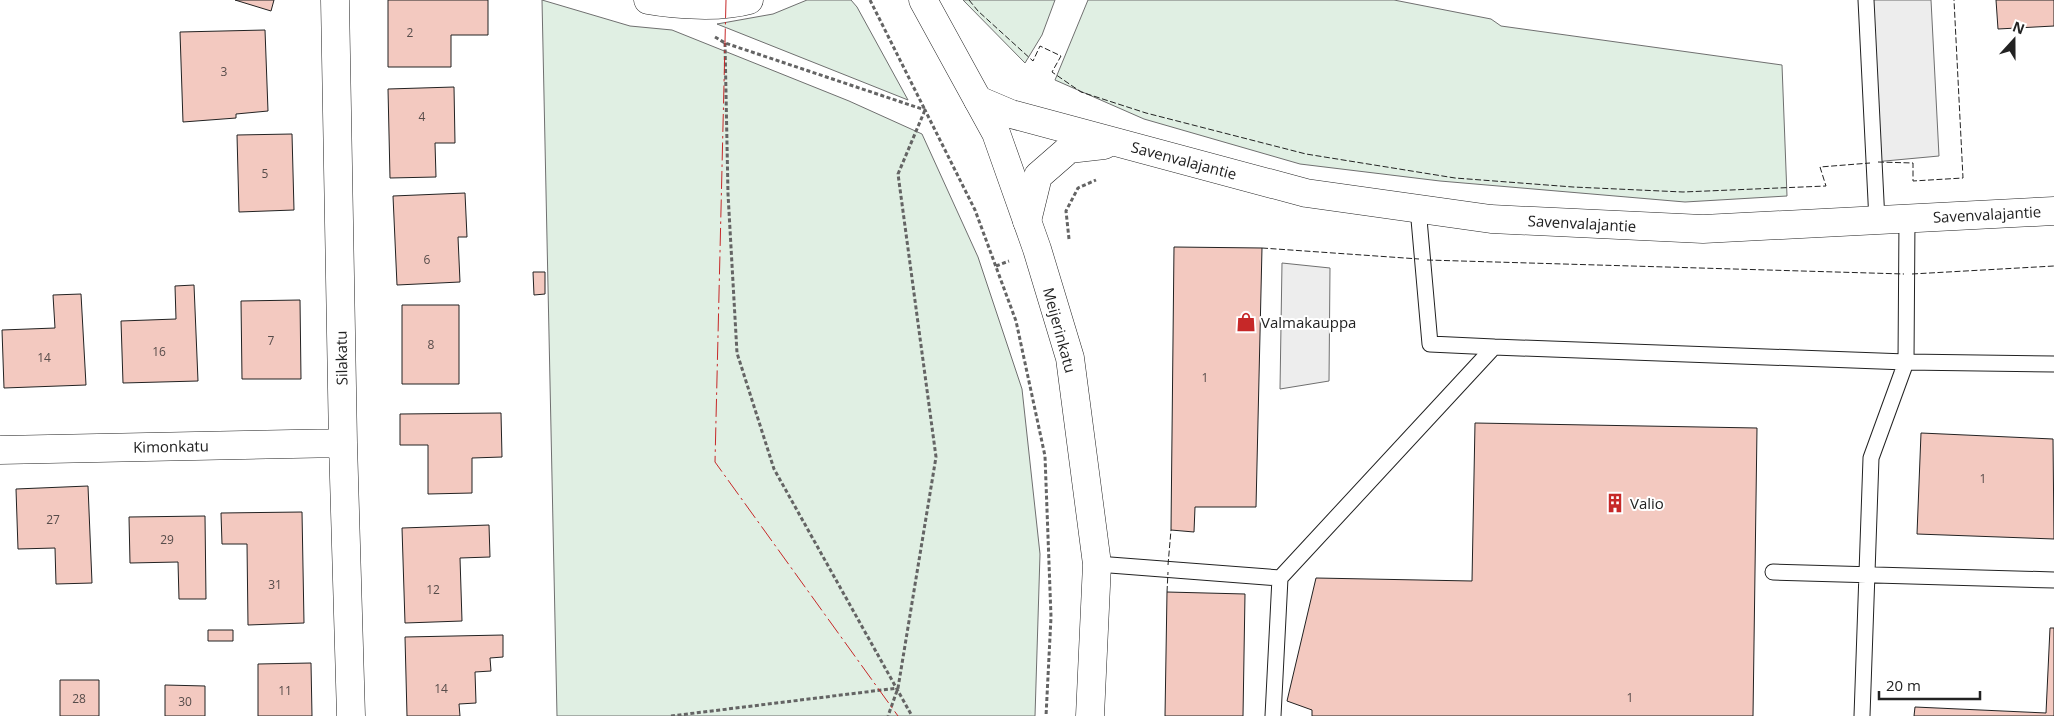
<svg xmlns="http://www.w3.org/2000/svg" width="2054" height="716" viewBox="0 0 2054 716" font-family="'Open Sans',sans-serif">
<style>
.green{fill:#e0efe3;stroke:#6f6f6f}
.parking{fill:#ededed;stroke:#6f6f6f}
.building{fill:#f3c9c0;stroke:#222}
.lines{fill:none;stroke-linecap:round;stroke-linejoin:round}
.service-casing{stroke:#222;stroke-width:17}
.minor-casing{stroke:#222;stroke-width:29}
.tertiary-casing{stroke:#222;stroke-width:29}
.path{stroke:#646464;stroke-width:3;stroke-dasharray:4 2.5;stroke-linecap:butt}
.service{stroke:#fff;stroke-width:15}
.minor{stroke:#fff;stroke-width:28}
.tertiary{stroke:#fff;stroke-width:28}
.fence{stroke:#222;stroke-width:1;stroke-dasharray:6 2.5;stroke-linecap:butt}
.power{stroke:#c62828;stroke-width:1;stroke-dasharray:18 4 2.5 4;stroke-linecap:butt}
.labels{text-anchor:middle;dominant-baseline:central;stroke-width:4;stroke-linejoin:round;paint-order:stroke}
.number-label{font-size:12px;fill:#564c4a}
.street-label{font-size:15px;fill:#222;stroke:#fff}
.poi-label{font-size:15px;fill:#222;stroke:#fff;text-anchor:start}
</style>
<rect width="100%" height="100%" fill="#fff"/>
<path class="green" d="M542,0l88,26 42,4 177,71 73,33 56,123 44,132 18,165 -5,162h-478z
M807,0h44l6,7 51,93 -191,-76 56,-10z
M963,0h92l-13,35 -17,28z
M1088,0h306l97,19 10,7 281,39 5,131 -102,6 -245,-21 -140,-17 -156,-45 -89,-39z"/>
<path class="parking" d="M1866,0h65l8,156 -65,6z
M1282,263l48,5 -1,113 -49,8z"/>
<path class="building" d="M235,0h39l-3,11z
M388,0h100v35h-37v32h-63z
M1996,0h58v26l-56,3z
M265,30l3,81 -32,3v4l-53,4 -3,-90z
M454,87l1,56h-20l1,34 -46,1 -2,-89z
M292,134l2,76 -55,2 -2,-77z
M465,193l2,44h-9l2,45 -63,3 -4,-89z
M1174,247l88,1 -6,259h-61l-1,25 -23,-2z
M533,272h12v22l-11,1z
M194,285l4,96 -75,2 -2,-62 55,-2 -1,-33z
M81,294l5,91 -82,3 -2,-58 53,-2 -2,-33z
M300,300l1,79h-59l-1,-78z
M402,305h57v79h-57z
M501,413l1,44 -30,1v35l-44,1v-49h-28v-31z
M1475,423l282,5 -4,288h-441v-6l-25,-9 29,-123 156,3z
M1921,433l132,6 1,100 -137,-5z
M88,486l4,97 -36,1 -1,-36 -37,1 -2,-60z
M302,512l2,111 -56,2 -1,-81h-25l-1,-31z
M205,516l1,83h-27l-1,-37 -48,1 -1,-46z
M489,525l1,32 -30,1 2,63 -57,2 -3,-95z
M1167,592l78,2 -2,122h-78z
M2050,628h4v88h-140l1,-9 131,6z
M208,630h25v11h-25z
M503,635v22l-13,1 1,13 -16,1 1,31 -17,1 1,12h-53l-2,-79z
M311,663l1,53h-54v-52z
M60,680h39v36h-39z
M165,685l40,1v30h-40z"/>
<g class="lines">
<defs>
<path id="service" d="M1866,0l11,221
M1418,208l12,136 64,3
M1097,564l183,14 -7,138
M1773,572l281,8
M1280,578l214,-231 412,15 148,2
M1862,716l9,-258 35,-96 1,-143"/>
<path id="minor" d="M335,0l8,443 8,273
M648,0c28,5 73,8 101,0
M978,100l33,14 295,79 185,26 212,10 351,-18
M1027,221l11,-45 31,-27 35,-4
M0,450l343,-7"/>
<path id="tertiary" d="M923,0l73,133 41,116 33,109 27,206 -7,152"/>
</defs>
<use href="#service" class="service-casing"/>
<use href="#minor" class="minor-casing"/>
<use href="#tertiary" class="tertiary-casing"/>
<path class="path" d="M870,0l55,110 -27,64 38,283 -38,231 -10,28
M715,37l10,6 200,67 50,100 41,111 29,135 6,161 -5,99
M725,43l3,151 9,159 37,116 138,247
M1069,239l-3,-28 12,-23 18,-8
M996,266l13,-5
M671,716l227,-28"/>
<use href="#service" class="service"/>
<use href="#minor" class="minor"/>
<use href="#tertiary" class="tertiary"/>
<path class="fence" d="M969,0l9,11 55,50 7,-15 21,10 -9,16 29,20 65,21 160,41 149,24 118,9 110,5 143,-6 -6,-19 50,-4
M1878,162l35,1v18l50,-3 -9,-178
M1262,248l157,11
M1427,260l477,14
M1912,274l142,-8
M1168,565l3,-35
M1167,592l1,-20"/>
<path class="power" d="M726,0l-11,462 183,254"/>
</g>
<defs>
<symbol id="shop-bare" viewBox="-9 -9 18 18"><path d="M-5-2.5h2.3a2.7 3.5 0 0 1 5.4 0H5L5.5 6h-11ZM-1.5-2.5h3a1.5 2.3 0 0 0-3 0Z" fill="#c62828" stroke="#fff" stroke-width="2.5" paint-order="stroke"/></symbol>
<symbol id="building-bare" viewBox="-9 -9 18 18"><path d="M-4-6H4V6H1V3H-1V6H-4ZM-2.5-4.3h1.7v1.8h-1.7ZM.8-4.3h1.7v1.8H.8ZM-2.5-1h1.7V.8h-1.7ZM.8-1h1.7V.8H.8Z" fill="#c62828" stroke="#fff" stroke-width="2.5" paint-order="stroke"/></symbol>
</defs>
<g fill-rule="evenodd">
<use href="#shop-bare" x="1232" y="308" width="28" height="28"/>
<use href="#building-bare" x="1601" y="489" width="28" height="28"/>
</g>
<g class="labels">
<g class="number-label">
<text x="410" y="32">2</text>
<text x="224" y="71">3</text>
<text x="422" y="116">4</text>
<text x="265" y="173">5</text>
<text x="427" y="259">6</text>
<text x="271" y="340">7</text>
<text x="431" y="344">8</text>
<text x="159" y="351">16</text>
<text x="44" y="357">14</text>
<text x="1205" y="377">1</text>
<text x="1983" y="478">1</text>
<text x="53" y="519">27</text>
<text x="167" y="539">29</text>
<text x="275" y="584">31</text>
<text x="433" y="589">12</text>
<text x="441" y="688">14</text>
<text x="285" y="690">11</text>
<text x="1630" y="697">1</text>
<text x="79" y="698">28</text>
<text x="185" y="701">30</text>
</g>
<g class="street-label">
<text transform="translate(1184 160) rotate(15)">Savenvalajantie</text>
<text transform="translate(1987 214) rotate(-3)">Savenvalajantie</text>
<text transform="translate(1582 223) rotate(3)">Savenvalajantie</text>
<text transform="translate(1060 330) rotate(75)">Meijerinkatu</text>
<text transform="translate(341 358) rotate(-91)">Silakatu</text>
<text transform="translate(171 446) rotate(-1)">Kimonkatu</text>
</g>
<g class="poi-label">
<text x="1261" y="322">Valmakauppa</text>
<text x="1630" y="503">Valio</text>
</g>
</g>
<g transform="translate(2014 40) rotate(21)" stroke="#ffffff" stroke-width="4" paint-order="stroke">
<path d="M0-4L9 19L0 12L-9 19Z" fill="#222222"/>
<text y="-8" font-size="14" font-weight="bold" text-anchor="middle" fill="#222222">N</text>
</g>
<path d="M1879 691v8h101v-8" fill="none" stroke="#222222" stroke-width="2.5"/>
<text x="1886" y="691" font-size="15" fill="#222222" stroke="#ffffff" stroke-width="4" paint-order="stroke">20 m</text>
</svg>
